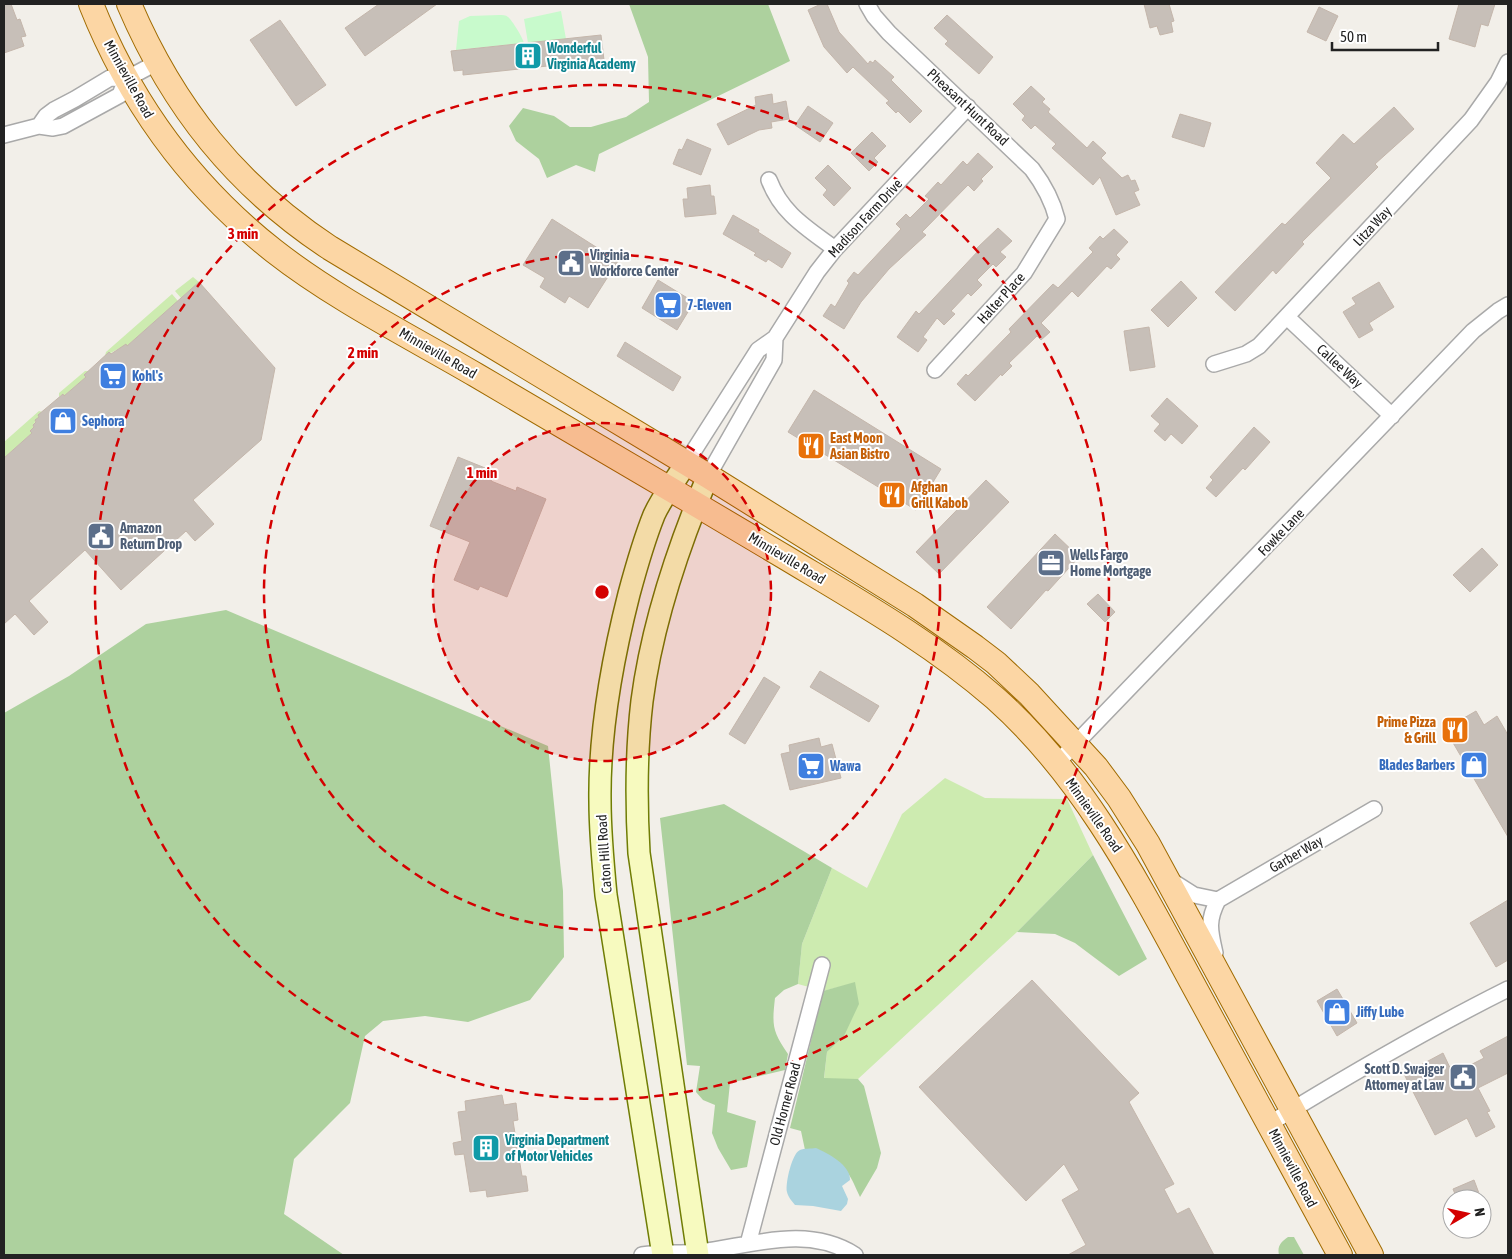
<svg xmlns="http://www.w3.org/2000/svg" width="1512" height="1259" viewBox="0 0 1512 1259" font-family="'Asap Condensed',sans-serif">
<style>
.grass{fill:#cdebb0}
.forest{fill:#add19e}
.park{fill:#c8facc}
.water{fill:#aad3df}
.building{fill:#c7bfb8;stroke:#c4b6ab}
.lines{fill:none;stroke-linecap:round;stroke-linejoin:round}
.minor-casing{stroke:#a9a9a9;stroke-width:18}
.secondary-casing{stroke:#707d05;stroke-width:24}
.primary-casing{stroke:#a06b00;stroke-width:26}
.minor{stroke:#fff;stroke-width:15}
.secondary{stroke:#f7fabf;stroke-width:21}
.primary{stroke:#fcd6a4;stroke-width:24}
.ring{fill:none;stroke:#d40000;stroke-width:2.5;stroke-dasharray:9 6}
.labels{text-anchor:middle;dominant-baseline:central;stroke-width:4;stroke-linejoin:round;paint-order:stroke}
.culture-label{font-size:14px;font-weight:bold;fill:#0d838f;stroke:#fff;text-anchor:start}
.street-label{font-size:14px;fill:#222;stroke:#fff}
.service-label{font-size:14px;font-weight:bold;fill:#4e5e75;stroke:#fff;text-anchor:start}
.shop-label{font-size:14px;font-weight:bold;fill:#366cbe;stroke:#fff;text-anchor:start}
.food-label{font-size:14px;font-weight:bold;fill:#c56008;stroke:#fff;text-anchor:start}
.centre{fill:#d40000;stroke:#fff;stroke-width:2.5}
.ring-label{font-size:15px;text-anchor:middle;font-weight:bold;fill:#d40000;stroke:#fff;stroke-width:4;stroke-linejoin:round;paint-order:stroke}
</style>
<rect width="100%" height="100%" fill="#f2efe9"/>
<path class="grass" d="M193,277l6,5 -18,16 -6,-7z
M172,294l6,7 -51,45 -1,-1 -4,3h-2l-15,8 1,-4z
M85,371h4l-5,4 2,2 -22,19 -1,-2 -4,3v-4z
M39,411l3,1 -9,13 1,2 -4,4 2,2 -28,25v-16z
M945,778l40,20 82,1 26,56 -76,77 -159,147h-34l3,-27 17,-16 11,-53 -32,8 -25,-7 4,-40 30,-76 35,20 35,-74z"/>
<path class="forest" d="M629,4h139l22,57 -191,93 -4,18 -19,-7 -29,13 -8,-19 -23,-18 -7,-15 14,-18 31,8 16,11h21l35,-10 23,-15 -1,-45z
M226,610l322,136 15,145 1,66 -34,43 -62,22 -43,-6 -42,5 -18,15 -15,67 -56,56 -10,55 60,41h-340v-542l65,-37 77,-52z
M724,804l108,64 -30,76 -4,40 -14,6 -9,8c-3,27 -3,33 13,56l-3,16 -55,13 -3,29 29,9 -9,46 -16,3 -13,-22 -6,-15 3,-28 -12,-5 -7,-8 4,-26 -13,-1 -27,-247z
M1093,855l54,104 -28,17 -44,-33 -20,-9 -38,-2z
M855,982l4,22 -15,32 -17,16 -3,26 34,1 6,7 17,67 -4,15 -17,29c-9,-20 -13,-31 -33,-42 -9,-5 -12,-7 -22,-5l-4,-19 -11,-3 33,-137z
M1288,1237h6l10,18h-25c-2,-9 2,-13 9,-18z"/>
<path class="park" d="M561,11l5,28 -38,4 -4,-24z
M499,15c3,0 7,0 9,2 4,3 15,21 16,26l-68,7 3,-29 11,-5z"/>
<path class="water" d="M816,1148c11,5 35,17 34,32l-8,6 6,13 -1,5 -6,7 -28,-5 -18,-1c-3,-4 -7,-8 -8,-13 -2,-8 5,-39 13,-42 4,-2 11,-1 16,-2z"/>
<path class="building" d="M4,4h7l6,16 3,-1 6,17 -5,1 3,9 -20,7z
M379,4h58l-72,52 -20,-28z
M821,4h6l12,28 29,32 2,-3 3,2 2,-3 19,17 -3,3 31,31 -12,12 -12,-12 -2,2 -10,-10 3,-2 -36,-34 -6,6 -23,-26 -16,-37z
M1144,4h25l5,17 -3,1 2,10 -13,3 -3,-9 -7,2z
M1459,4h36l-7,22 -7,-2 -6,23 -26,-8z
M1319,7l19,9 -12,25 -19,-9z
M947,15l46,42 -14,17 -34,-30 3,-3 -14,-13z
M280,20l46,65 -30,21 -46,-66z
M601,35l3,25 -141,15v-5l-9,1 -3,-20z
M1031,86l14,13 -3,3 8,7 -2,3 39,36 6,-7 13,12 -5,5 21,20 6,-3 3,6 4,-1 4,10 -5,2 6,13 -24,10 -16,-38 -7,8 -41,-37 4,-4 -21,-19 -4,4 -9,-9 3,-4 -12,-12z
M772,94l1,10 13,-3 3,18 -18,3 1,6 -13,2 -31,15 -11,-21 39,-19 -1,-8z
M808,106l25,17 -13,19 -25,-17z
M1394,107l20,22 -39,35 3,3 -76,75 2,2 -28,30 -3,-4 -38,41 -20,-19 67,-69 3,2 46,-47 -15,-15 27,-29 11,10z
M1180,114l31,9 -7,24 -32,-10z
M872,132l14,14 -12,12 4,4 -9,9 -18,-18z
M687,139l24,10 -10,26 -28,-11 6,-15 3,1z
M978,153l15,14 -12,12 2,2 -9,10 -6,-6 -46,47 4,3 -37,34 -28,33 -17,27 -21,-13 8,-12 4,3 14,-24 -2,-2 7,-9 4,3 43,-46 -5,-5 10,-10 4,4 19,-19 -4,-3 13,-14 3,3 22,-24 4,4z
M828,165l23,23 -17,18 -11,-11 4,-5 -12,-12z
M710,185l1,11h3l2,18 -31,3 -2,-18h5l-1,-11z
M733,215l26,15 -1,2 33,21 -9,15 -14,-9 -2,3 -12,-7 2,-2 -33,-19z
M552,219l66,42 -30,47 -19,-12 -4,7 -25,-16 5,-9 -22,-13z
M998,228l14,13 -12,11 6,5 -10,10 -3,-3 -16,16 5,5 -11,11 -3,-3 -17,18 4,3 -11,11 -7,-7 -14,19 4,3 -9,12 -21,-15 19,-26 3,3 60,-64 -2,-2z
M1114,229l14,13 -12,13 4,4 -9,10 -4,-3 -29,31 -6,-6 -31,32 9,9 -9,8 -4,-4 -28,27 3,3 -10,10 -1,-2 -26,27 -18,-17 9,-10 2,2 43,-44 -2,-3 44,-45 5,4 35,-36 -4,-4 11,-12 3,3z
M658,280l36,22 -17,28 -35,-22z
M1181,281l16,17 -29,29 -17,-17z
M199,282l76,86 -14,72 -68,60 21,24 -19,17 -9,-10 -65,59 -36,-40 -56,51 19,21 -14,13 -19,-21 -11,10v-166l28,-25 -2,-2 4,-4 -1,-2 3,-3 -1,-2 4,-3 -1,-2 25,-21 1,2 22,-19 -2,-2 25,-23 2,2 15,-10 1,2z
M1379,282l15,25 -25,16 4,7 -14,8 -16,-26 13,-8 -4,-6z
M1149,327l6,40 -25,4 -6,-40z
M625,342l56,35 -8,14 -56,-35z
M814,390l127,79 -25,41 -128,-78z
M1167,398l31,28 -16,18 -11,-10 -6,7 -11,-10 6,-7 -9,-8z
M1254,427l16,15 -25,28 -2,-2 -27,29 -10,-9 7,-8 -3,-3z
M458,457l37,15 -4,9 25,10 1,-4 29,12 -39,98 -27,-11 -2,4 -24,-10 16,-38 -40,-16z
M986,480l23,22 -70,72 -23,-22z
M1055,534l24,23 -31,34 -2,-1 -35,39 -24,-22z
M1482,548l16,17 -28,27 -17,-17z
M1098,594l17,18 -10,10 -18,-18z
M820,671l59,35 -10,16 -59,-35z
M764,677l16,10 -35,57 -16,-10z
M1476,711l8,14 13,-9 11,19v102l-63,-108z
M819,738l2,9 11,-3 9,34 -51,12 -9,-36 9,-2 -1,-7z
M1508,900v60l-12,7 -26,-44z
M1032,980l107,113 -10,9 45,82 -10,5 13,25 12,-6 25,47h-146l18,-10 -24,-45 17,-10 -15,-26 -38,37 -107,-114z
M1337,989l20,34 -20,13 -20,-35z
M1508,1036v37l-30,15 12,23 -3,1 8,15 -19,10 -9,-19 -32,17 -31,-61 39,-21 10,21 31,-16 -4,-7z
M502,1095l2,10 12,-2 2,17 -5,1 9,55h4l2,15 -41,6 -1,-7 -16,2 -6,-38 -9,1 -2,-12 9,-2 -4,-29 8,-1 -1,-10z
M1474,1180l6,16 -6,3h-17l-4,-10z"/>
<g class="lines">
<defs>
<path id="minor" d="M867,4l7,12 15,17 143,136c12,16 20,30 25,50l-33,54 -89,97
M39,126l7,-10 8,-6 21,-11 35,-21 16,1 32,-17
M4,135l35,-9 14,2 10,-2 57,-31 6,-16
M769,180c13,34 38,48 66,69
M1287,317l105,99
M1214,364l32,-10 13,-8 212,-226 27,-38 10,-20
M686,463l72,-113 17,-12 42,-66 18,-23 133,-142
M708,476l66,-116 1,-22
M1057,763l416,-432 25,-20 10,-6
M1172,881l22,14 24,5
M1215,953c-5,-22 -8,-32 3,-53l156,-91
M1269,1124c78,-48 157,-94 239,-135
M748,1244l74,-279
M642,1255c19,-3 37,-1 57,-3 52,-6 107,-28 156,3"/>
<path id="secondary" d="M663,1255l-57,-360c-3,-31 -6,-63 -6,-94 -1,-70 12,-140 29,-207 7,-26 15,-54 25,-79 8,-18 22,-35 32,-52
M698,1255l-59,-402c-3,-51 -3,-101 3,-152 10,-77 36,-154 66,-225"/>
<path id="primary" d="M91,4c39,98 99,181 183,247 60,47 135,85 202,124 102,60 205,120 307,181 73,44 148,86 212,142 90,80 144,187 201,292 48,88 96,177 144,265
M129,4c44,103 107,182 201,244l378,228 207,129 60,42 21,16 33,31 67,73 23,31 29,46 223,411"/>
</defs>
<use href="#minor" class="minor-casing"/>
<use href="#secondary" class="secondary-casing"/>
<use href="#primary" class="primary-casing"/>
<use href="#minor" class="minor"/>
<use href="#secondary" class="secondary"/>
<use href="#primary" class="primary"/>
</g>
<circle cx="602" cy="592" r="169" fill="#d40000" fill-opacity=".12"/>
<g class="ring">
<circle cx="602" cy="592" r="169"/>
<circle cx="602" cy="592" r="338"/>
<circle cx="602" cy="592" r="507"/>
</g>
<defs>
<symbol id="building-square" viewBox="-11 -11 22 22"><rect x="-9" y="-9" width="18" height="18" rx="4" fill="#0f9aa8" stroke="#fff"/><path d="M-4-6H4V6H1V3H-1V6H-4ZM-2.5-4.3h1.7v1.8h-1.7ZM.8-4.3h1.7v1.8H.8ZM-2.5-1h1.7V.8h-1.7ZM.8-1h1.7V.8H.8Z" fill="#fff"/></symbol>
<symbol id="civic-square" viewBox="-11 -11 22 22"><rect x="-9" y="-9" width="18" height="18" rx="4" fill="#5c6f8a" stroke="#fff"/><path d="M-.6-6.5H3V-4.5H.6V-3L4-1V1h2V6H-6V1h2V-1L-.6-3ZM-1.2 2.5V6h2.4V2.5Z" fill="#fff"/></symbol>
<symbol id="supermarket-square" viewBox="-11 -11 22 22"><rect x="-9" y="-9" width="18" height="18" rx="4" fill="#3f7fe0" stroke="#fff"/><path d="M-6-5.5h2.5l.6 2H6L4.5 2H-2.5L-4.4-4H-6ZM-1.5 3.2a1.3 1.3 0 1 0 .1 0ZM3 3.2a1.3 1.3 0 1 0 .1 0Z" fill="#fff"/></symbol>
<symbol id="shop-square" viewBox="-11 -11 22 22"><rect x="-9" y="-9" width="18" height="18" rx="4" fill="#3f7fe0" stroke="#fff"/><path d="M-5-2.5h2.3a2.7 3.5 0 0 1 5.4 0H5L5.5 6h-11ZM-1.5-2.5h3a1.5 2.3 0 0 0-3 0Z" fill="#fff"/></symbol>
<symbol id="restaurant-square" viewBox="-11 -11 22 22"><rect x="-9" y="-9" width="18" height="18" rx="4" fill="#e8710a" stroke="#fff"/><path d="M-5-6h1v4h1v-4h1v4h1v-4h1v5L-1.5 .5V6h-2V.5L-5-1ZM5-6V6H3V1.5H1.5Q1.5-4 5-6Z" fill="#fff"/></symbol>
<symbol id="office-square" viewBox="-11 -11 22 22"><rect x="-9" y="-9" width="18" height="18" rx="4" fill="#5c6f8a" stroke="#fff"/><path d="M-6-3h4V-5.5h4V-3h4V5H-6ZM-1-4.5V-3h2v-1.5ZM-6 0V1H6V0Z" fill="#fff"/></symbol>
</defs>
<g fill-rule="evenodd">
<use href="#building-square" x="512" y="40" width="32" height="32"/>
<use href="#civic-square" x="555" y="247" width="32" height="32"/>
<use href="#supermarket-square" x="652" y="289" width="32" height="32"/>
<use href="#supermarket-square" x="97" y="360" width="32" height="32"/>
<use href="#shop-square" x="47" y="405" width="32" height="32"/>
<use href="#restaurant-square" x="795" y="430" width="32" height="32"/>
<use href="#restaurant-square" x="876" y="479" width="32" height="32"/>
<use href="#civic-square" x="85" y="520" width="32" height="32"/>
<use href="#office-square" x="1035" y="547" width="32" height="32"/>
<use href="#restaurant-square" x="1439" y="714" width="32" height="32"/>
<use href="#shop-square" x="1458" y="749" width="32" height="32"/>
<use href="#supermarket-square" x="795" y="750" width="32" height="32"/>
<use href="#shop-square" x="1321" y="996" width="32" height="32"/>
<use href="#civic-square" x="1447" y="1061" width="32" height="32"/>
<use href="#building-square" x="470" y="1132" width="32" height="32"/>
</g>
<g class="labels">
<g class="culture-label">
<text x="547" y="48">Wonderful<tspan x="547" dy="16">Virginia Academy</tspan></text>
<text x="505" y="1140">Virginia Department<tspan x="505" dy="16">of Motor Vehicles</tspan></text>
</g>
<g class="street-label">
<text transform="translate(129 79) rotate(61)">Minnieville Road</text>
<text transform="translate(968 107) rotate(43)">Pheasant Hunt Road</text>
<text transform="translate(865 218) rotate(-47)">Madison Farm Drive</text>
<text transform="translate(1372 226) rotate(-47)">Litza Way</text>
<text transform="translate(1001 298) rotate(-48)">Halter Place</text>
<text transform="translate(438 353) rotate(30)">Minnieville Road</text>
<text transform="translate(1340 366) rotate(43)">Callee Way</text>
<text transform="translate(1281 532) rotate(-46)">Fowke Lane</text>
<text transform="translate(787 558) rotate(31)">Minnieville Road</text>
<text transform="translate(1094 815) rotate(55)">Minnieville Road</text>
<text transform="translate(604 854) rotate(-94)">Caton Hill Road</text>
<text transform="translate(1296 854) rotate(-30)">Garber Way</text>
<text transform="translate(785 1104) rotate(-75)">Old Horner Road</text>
<text transform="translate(1293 1168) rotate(62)">Minnieville Road</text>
</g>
<g class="service-label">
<text x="590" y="255">Virginia<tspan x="590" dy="16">Workforce Center</tspan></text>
<text x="120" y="528">Amazon<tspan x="120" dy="16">Return Drop</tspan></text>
<text x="1070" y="555">Wells Fargo<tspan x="1070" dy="16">Home Mortgage</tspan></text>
<text x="1444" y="1069" text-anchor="end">Scott D. Swajger<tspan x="1444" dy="16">Attorney at Law</tspan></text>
</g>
<g class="shop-label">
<text x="687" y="305">7-Eleven</text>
<text x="132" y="376">Kohl's</text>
<text x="82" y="421">Sephora</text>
<text x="1455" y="765" text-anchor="end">Blades Barbers</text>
<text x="830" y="766">Wawa</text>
<text x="1356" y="1012">Jiffy Lube</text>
</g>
<g class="food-label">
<text x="830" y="438">East Moon<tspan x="830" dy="16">Asian Bistro</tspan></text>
<text x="911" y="487">Afghan<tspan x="911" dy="16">Grill Kabob</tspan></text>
<text x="1436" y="722" text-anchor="end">Prime Pizza<tspan x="1436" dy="16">&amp; Grill</tspan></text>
</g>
</g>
<circle cx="602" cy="592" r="8" class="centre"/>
<g class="ring-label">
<text x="243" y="239">3 min</text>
<text x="363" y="358">2 min</text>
<text x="482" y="478">1 min</text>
</g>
<rect width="1512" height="1259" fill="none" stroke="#222222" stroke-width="10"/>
<g transform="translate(1467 1214) rotate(81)"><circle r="24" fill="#ffffff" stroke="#a7a7a7"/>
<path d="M0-4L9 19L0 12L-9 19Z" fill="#d40000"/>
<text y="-8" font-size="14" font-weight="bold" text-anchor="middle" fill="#222222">N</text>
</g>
<path d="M1332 42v8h106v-8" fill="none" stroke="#222222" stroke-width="2.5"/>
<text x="1340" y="42" font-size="15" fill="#222222" stroke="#ffffff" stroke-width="4" paint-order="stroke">50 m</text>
</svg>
